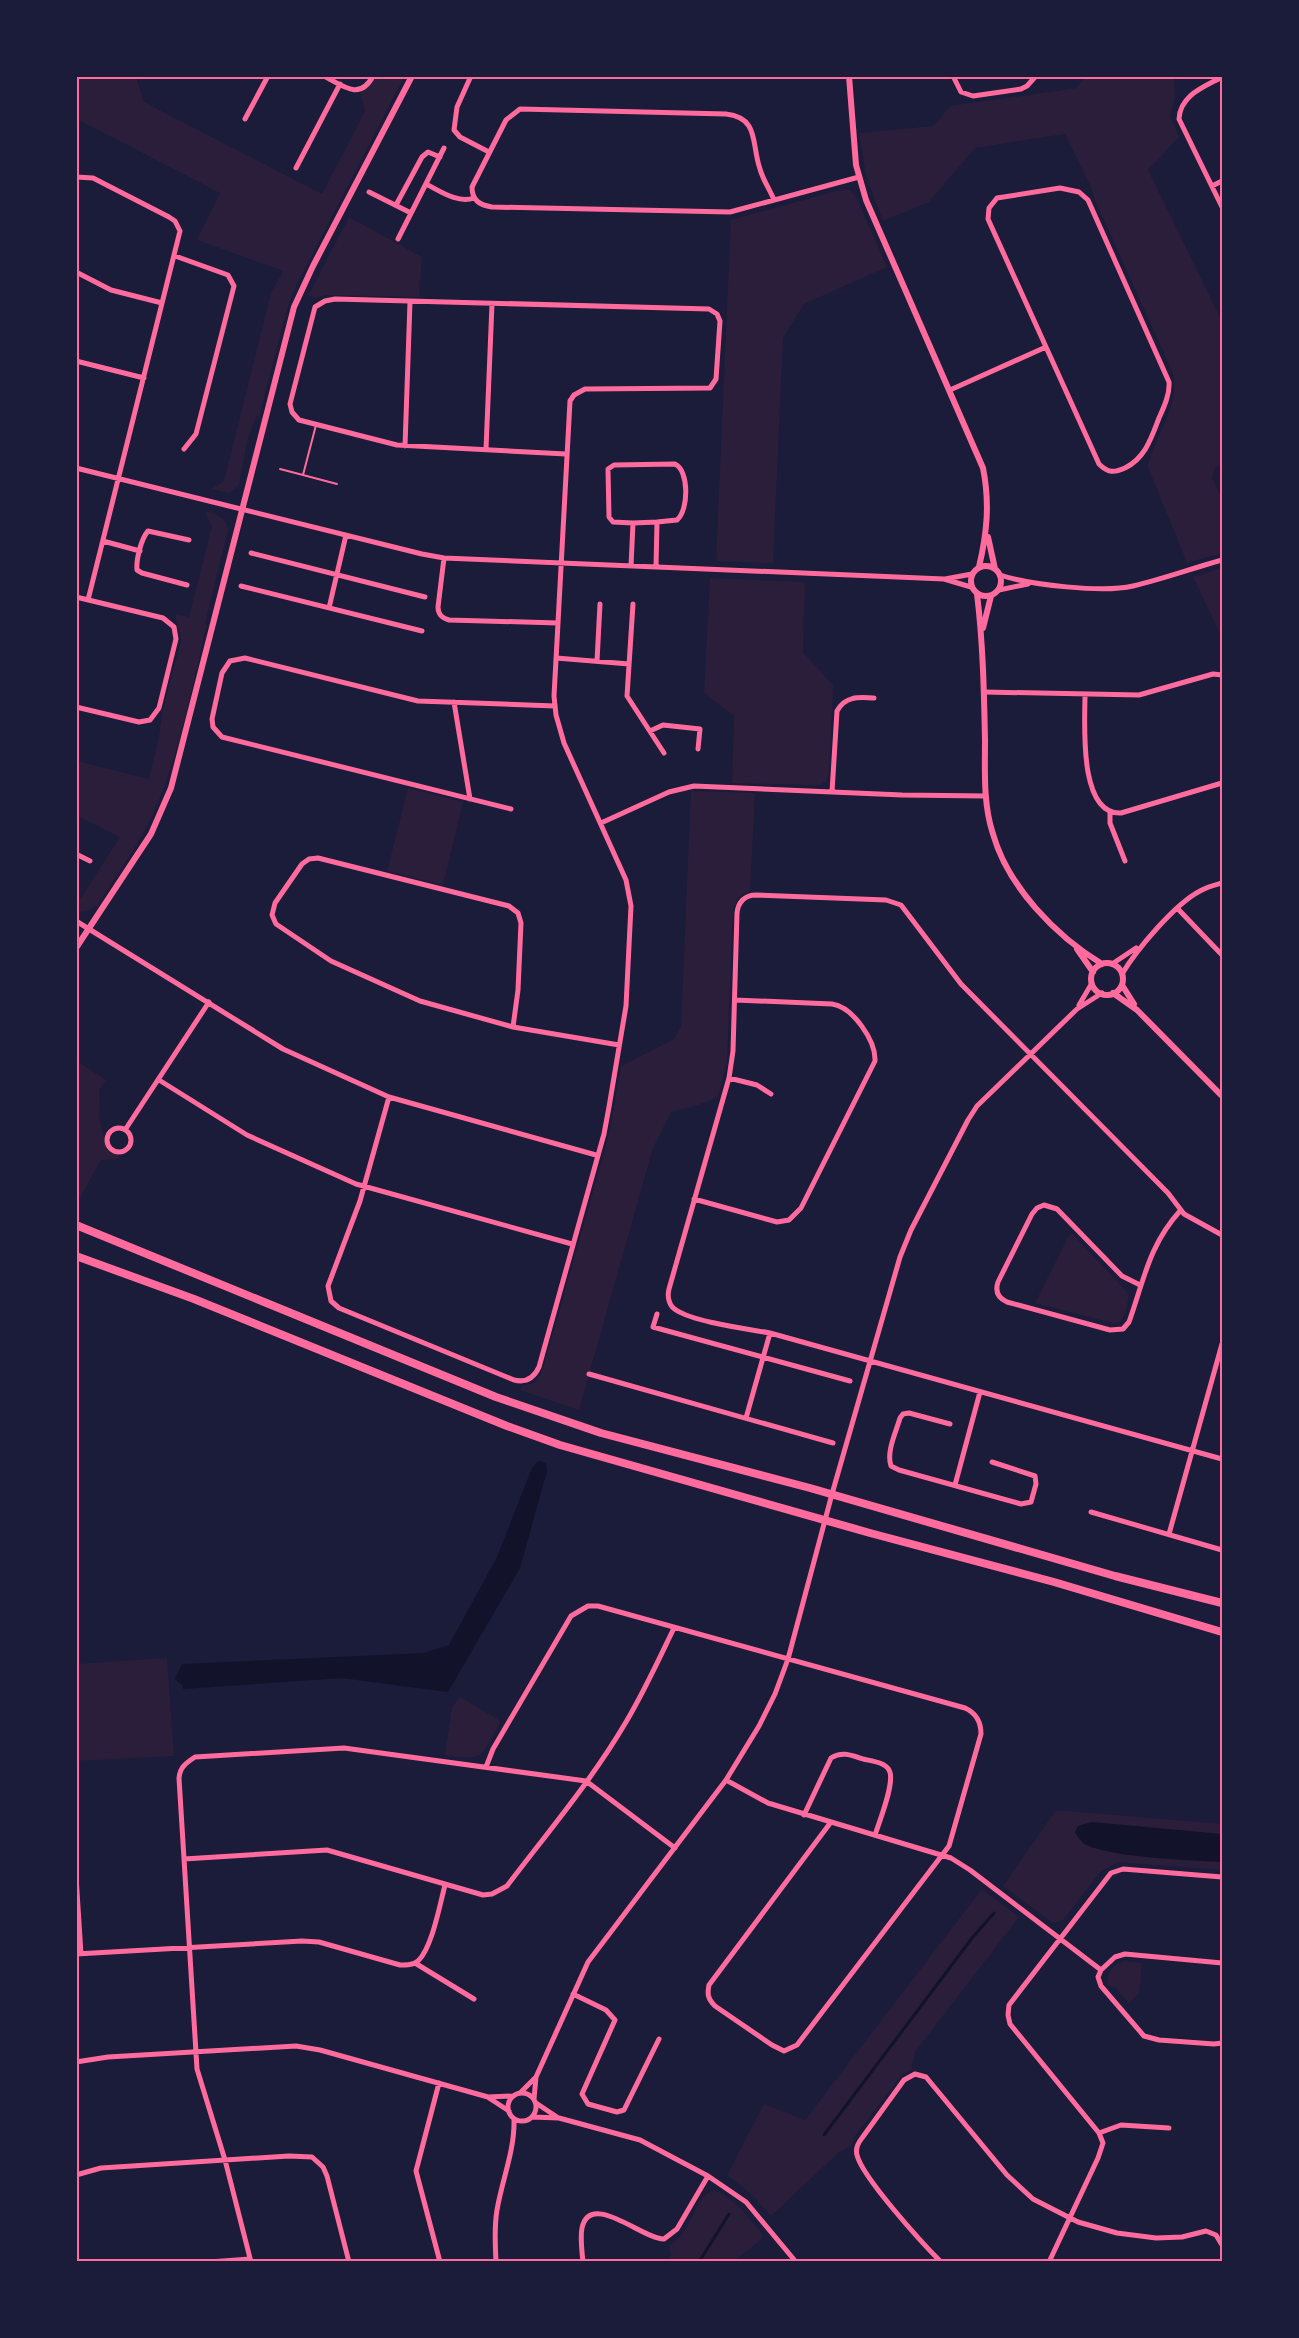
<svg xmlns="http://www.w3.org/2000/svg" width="1299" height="2338" viewBox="0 0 1299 2338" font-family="Roboto,sans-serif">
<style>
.green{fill:#2a1e3b}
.water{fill:#12122b}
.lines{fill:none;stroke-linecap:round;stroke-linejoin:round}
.stream{stroke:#12122b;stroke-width:3}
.service{stroke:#ff6b9d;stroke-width:2}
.minor{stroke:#ff6b9d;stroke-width:5}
.tertiary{stroke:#ff6b9d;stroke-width:6}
.secondary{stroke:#ff6b9d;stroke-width:8}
.neatline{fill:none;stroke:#ff6b9d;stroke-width:2}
</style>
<rect width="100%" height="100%" fill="#1b1b3a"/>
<path class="green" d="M1085,76l89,1 1,20 -5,19 9,21 -31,33 74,151v143l-7,4 -3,10 10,21v54l-35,10 -39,-96c7,-35 32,-57 25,-94l-79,-175 -3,-11 -26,-53 -90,14 -46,54 -46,19 -17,-45 -7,-43 75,-7 16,-20 127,-18z
M76,77h60l8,25 178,92 43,-83 -5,-20 14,-14h30l-110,213 -9,26 -26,101 -2,-1 -9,21 -9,48 -9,8 -19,-4 13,-8 47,-188 12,-22 -86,-31 23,-47 -143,-74z
M843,189l7,1 6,7 31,70 -83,37 -21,34 -10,225 -57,-2 15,-341z
M349,217l73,40 -3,40 -94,-2 -9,3 -8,-2z
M204,511c12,3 22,5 24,19l-23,94 2,1c-15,62 -27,128 -53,187 -15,33 -38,64 -57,95l-3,-1c-5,5 -10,7 -17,5v-7l43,-67 -43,-21v-55l72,18 10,-42 3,-25 19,-71c1,-10 -7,-18 -5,-27l13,3 23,-91z
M1222,568v70l-29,-61z
M710,578l95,4 -2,70 30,33 -4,88 -3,8 -6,4 -88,-2 2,-67 -30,-23z
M408,788l55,14 -20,83 -56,-14z
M691,791l64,2 -5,98 -12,7 -5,11 -6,152 -9,36 -20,8 -27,7 -18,36 -74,262 -59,-20 1,-4 13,-3 8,-11 67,-237 12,-69 53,-27 7,-13z
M77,1061l29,19 -7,10 1,31 6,27 12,7 1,4 -18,1 -24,43z
M1072,1234l57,60 -3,17 -6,11 -7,1 -78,-20 34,-68z
M167,1658l7,98 -97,5v-97z
M460,1697l41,24c-20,34 -14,41 -56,34l7,-48z
M1056,1810l166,14v46l-104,-8 -17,9 -38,49 -10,3 -50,-37z
M982,1889l37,28 -104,135 -4,18 -9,5 -48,62 -3,9 -12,6 -68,64 -20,-22 -24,-19 37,-71 41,16z
M1124,1961l18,2 -3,31 -10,9 -15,-17h-6c-2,-12 3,-21 16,-25z
M711,2191c18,-1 41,31 52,44l-1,4 -28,22h-67l4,-6 -2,-10c23,-10 22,-42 42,-54z"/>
<path class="water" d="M538,1461l8,2 1,8 -27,97 -72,124 -106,-14 -159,11v-3l-8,-7 7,-15 242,-11 25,-8 48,-88 35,-89z
M1092,1822l130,12v28c-27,-1 -119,-5 -139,-19 -3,-3 -6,-7 -8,-11l3,-6z"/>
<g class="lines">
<path class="stream" d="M824,2135l148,-197 22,-25
M699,2262l30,-48"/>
<path class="service" d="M280,469l23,6 13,-50
M303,475l34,9"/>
<path class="minor" d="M324,76c19,10 36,25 49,0
M471,76l-14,31 -3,23 6,7 29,15
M953,76l8,16 12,4 48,-7 6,-3 9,-10
M1222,77c-18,10 -42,18 -43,42l43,88
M245,119l23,-43
M296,168l44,-84
M76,177l17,1 76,39 6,4 5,10 -92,369
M426,184c14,7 32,20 48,14
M1212,186l10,-5
M1060,188l19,4 9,8 81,182c1,12 -5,25 -10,36 -8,21 -14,40 -34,50 -11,5 -17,5 -26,-4l-111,-245 1,-11 8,-10z
M369,192l42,21
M774,200c-4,-10 -11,-20 -14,-31 -9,-25 0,-51 -34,-55l-206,-5 -14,11 -34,67c0,14 8,18 20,20l238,5 129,-35
M396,205l26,-48 6,-5 12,5
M398,239l46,-91
M175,256l53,19 6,11 -38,148 -12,15
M76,272l35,18 51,13
M76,361l68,17
M950,390l96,-43
M405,446l5,-144
M486,449l6,-145
M76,468l346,86 22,4 500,21 27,8
M633,523l24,-1
M103,541l37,10
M251,553l174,44
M444,558l-6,49c0,8 4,11 11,13l109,3
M631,566l2,-43 -20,-1 -4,-5 -1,-48 6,-4 61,-1c14,6 14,46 2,56l-20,2 -1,45
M1000,575c30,10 103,18 133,11 30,-7 60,-18 89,-26
M945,579l27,-5
M187,585l-45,-12 -5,-3c-1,-10 4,-31 11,-39l41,9
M241,586l181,45
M999,590l29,-6
M76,597l87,21 11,9 2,12 -17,69 -9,12 -11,2 -63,-15
M633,604l-6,92 37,57
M329,608l17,-73
M556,658l73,6
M597,661l3,-57
M984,692l155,3 74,-21 9,1
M1085,695c0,27 -7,120 36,118l101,-30
M454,702l16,97
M650,731l13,-6 37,4 -2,20
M832,792l5,-81c8,-15 21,-14 37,-13
M511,809l-289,-72 -9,-10 -1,-8 10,-46 8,-12 15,-3 173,43 137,5
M1110,811v12l15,38
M601,823l68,-31 25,-6 208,9 84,1
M76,854l14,7
M1178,909l44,46
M76,921l207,128 106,48 207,58
M1112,964l24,-16
M1122,974c15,-25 53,-70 78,-83 7,-4 15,-6 22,-8
M1079,1005l13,-22
M513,1027l5,-37 3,-67 -3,-10 -9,-7 -191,-48 -9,1 -7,5 -27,39 -3,12 4,9 55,37 89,40 93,26 106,18
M729,1078l28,7 14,9
M159,1080l88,55 109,49 216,60
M389,1097l-29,104 -32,85 3,15 8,7 175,72c12,3 20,-2 25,-13l65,-233 5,-27 17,-101 5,-100 -5,-26 -62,-137 -8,-28 -2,-19 4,-73 12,-222 4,-6 11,-6 125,-1 6,-9 4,-58 -3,-7 -8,-5 -374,-10 -10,2 -10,6 -25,97 2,8 7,8 98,25 169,9
M107 1140a12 12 0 1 1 24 0a12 12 0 1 1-24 0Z
M125,1130l84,-128
M694,1199l83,23 12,-2 12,-12 74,-147c1,-20 -22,-54 -43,-57l-97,-4
M1222,1235l-38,-21 -16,-21 -207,-209 -60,-79 -15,-5 -130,-5c-11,0 -18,7 -19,18l-4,138 -4,27 -60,211c-2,8 0,17 7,21 18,12 72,19 94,23l452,126
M1140,1285l-18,-9 -65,-67 -13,-4 -7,3 -5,6 -34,68c-3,9 0,16 9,20l103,28 13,-1 6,-7c15,-42 20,-77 51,-111
M657,1314l-4,13 197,54
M589,1374l244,69
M746,1418l24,-85
M950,1424l-41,-11 -6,1 -3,4c-4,14 -14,34 -9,48l8,4 122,34 10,-2 5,-18 -1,-8 -43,-14
M955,1485l25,-93
M1091,1512l131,38
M1169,1534l53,-190
M486,1767l7,-18 78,-133 17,-10h10l367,102c11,5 16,14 16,26l-32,112 -152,199 -13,6 -12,-6 -57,-39c-7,-7 -8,-12 -6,-21l122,-163
M726,1780l42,23 183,55 19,12 131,100 14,-13 10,-3 97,9
M804,1815l27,-57c11,-7 20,-3 32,1 8,2 22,3 26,11 7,11 -10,52 -14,65
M184,1859l143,-9 156,45 9,-1 15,-8c41,-54 85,-106 119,-164 18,-30 33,-63 48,-94
M76,1876l5,78
M76,1954l226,-13 17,1 81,23c7,0 13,0 18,-4 14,-13 22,-57 27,-76
M415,1963l59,36
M1101,1970l-3,7 3,9 43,50 15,4 55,4 8,-1
M573,1994l33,16 9,10 -33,74 6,10 29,8 7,-2 35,-71
M76,2062l32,-5 188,-11 24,4 168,47 25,-1
M439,2083l-23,88 24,91
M508 2107a14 14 0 1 1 28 0a14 14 0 1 1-28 0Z
M520,2093l16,-16
M489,2098l20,13
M534,2099l2,-22 52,-115 138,-182 33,-54 16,-32 13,-35 44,-165 68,-237 11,-27 57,-110 9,-14 100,-97 25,-16
M536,2103l21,14
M532,2117l27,1 81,22 68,36 38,26 50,60
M1099,2133l22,-8 48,3
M76,2175l25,-7 188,-12 23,1 11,10 4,9 22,86
M209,2262l41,-3
M251,2262l-26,-102 -28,-91 -18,-291c1,-11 7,-15 16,-21l149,-9 242,33 89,67
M496,2262c-1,-18 -2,-35 1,-52 5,-30 18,-60 17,-91
M583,2262c-1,-11 -3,-24 -1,-34 8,-38 62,12 82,11l13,-10 31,-53
M941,2262c-18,-18 -79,-85 -84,-107 -2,-7 1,-12 5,-17l42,-58 11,-6 11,3 81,98 26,24 45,23 39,11 39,5 26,-1 24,-6 10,4 6,10
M1049,2262l49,-104 5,-15 -4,-10 -89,-109 -2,-9 1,-10 102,-132 12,-4 99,8"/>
<path class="tertiary" d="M849,76l7,89 10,35 117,268c7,35 4,65 -4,99
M988,537l7,32
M971 581a15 15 0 1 1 30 0a15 15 0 1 1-30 0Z
M977,594c6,49 7,97 8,146 0,31 -2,64 8,94 15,53 63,102 109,130
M983,628l8,-32
M76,948l75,-114 20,-46 123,-481 19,-41 99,-190
M1077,949l16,23
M1091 979a16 16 0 1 1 32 0a16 16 0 1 1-32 0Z
M1122,985l12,19
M1113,993l24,17 85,86"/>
<path class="secondary" d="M76,1225l420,172 105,36 209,55 305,88 107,27
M76,1256l118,43 313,127 53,19 310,88 184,49 168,50"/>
</g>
<rect width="1299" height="2338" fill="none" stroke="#1b1b3a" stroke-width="156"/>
<rect x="78" y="78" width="1143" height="2182" class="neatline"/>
</svg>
